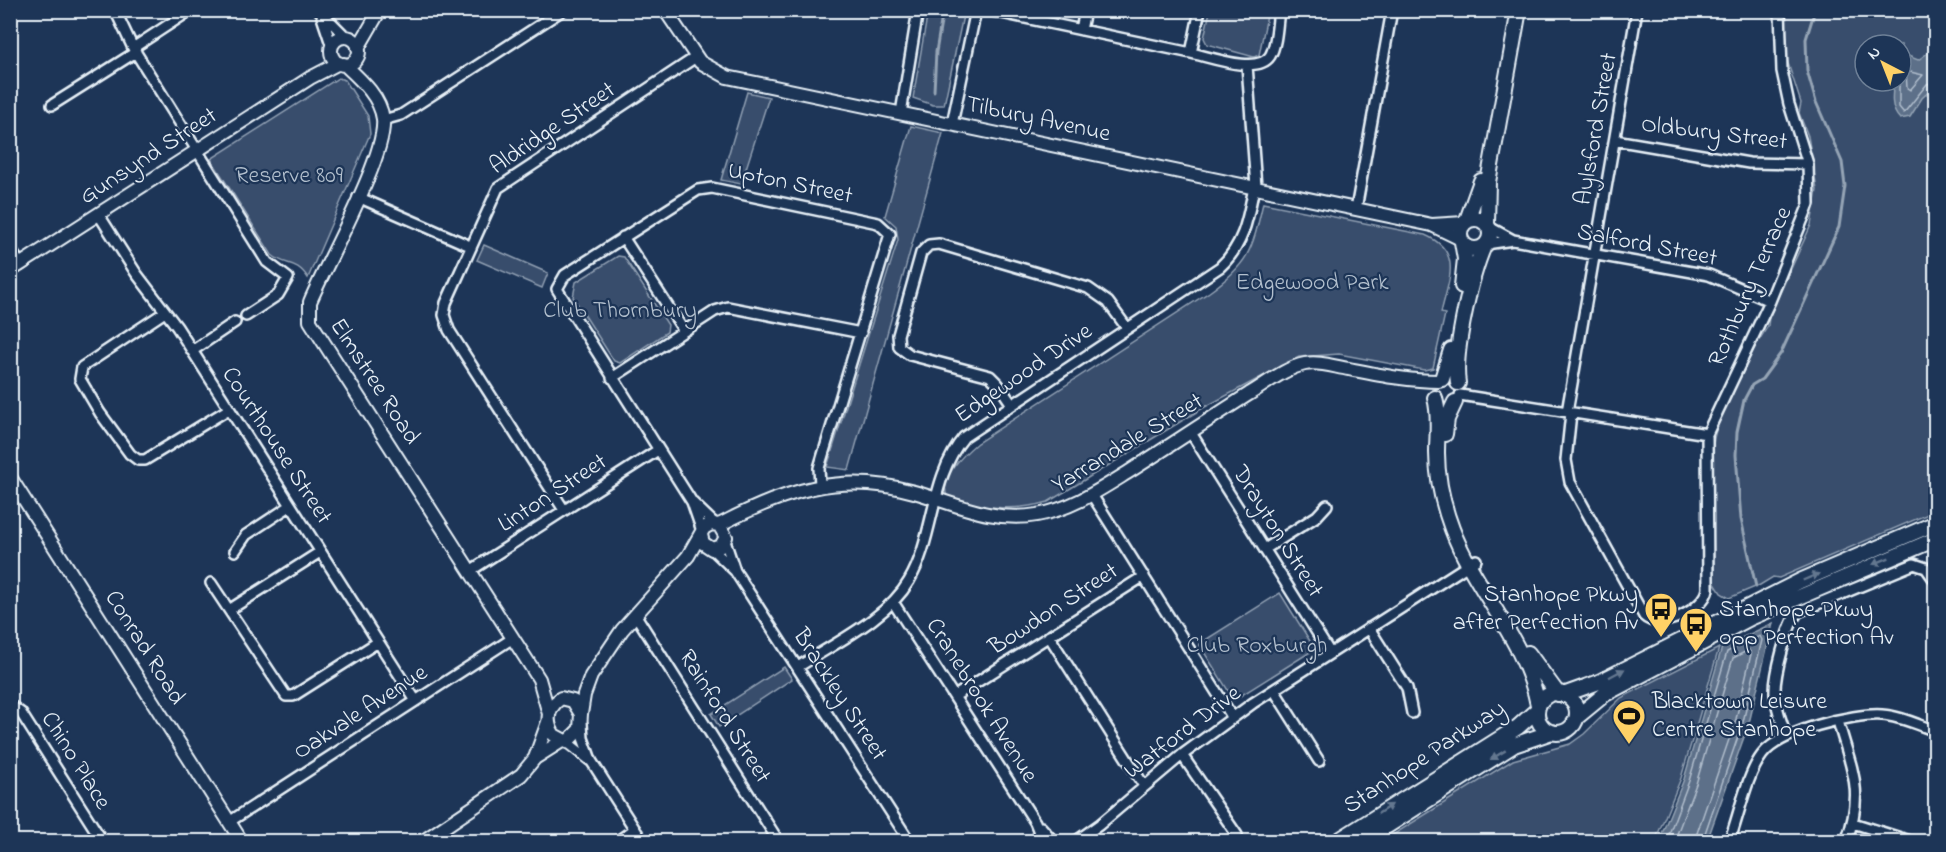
<svg xmlns="http://www.w3.org/2000/svg" width="1946" height="852" viewBox="0 0 1946 852" font-family="'Indie Flower',sans-serif">
<style>
.green{fill:#374d6c;stroke:#909fb2;stroke-width:1.5;fill-rule:evenodd}
.water{fill:#5d7089;stroke:#95a4b5;stroke-width:1.5}
.lines{fill:none;stroke-linecap:round;stroke-linejoin:round}
.shore{stroke:#b0bdcc;stroke-width:1.5}
.stream{stroke:#95a4b5;stroke-width:3}
.minor-casing{stroke:#e8f1f8;stroke-width:14}
.tertiary-casing{stroke:#e8f1f8;stroke-width:16}
.secondary-casing{stroke:#e8f1f8;stroke-width:18}
.minor{stroke:#1d3557;stroke-width:9}
.tertiary{stroke:#1d3557;stroke-width:12}
.secondary{stroke:#1d3557;stroke-width:14}
.oneway{fill:#64778f}
.labels{text-anchor:middle;dominant-baseline:central;stroke-width:4.5;stroke-linejoin:round;paint-order:stroke}
.street-label{font-size:24px;fill:#e8f1f8;stroke:#1d3557}
.park-label{font-size:24px;fill:#b3c0ce;stroke:#1d3557}
.poi-label{font-size:24px;fill:#e8f1f8;stroke:#1d3557;text-anchor:start}
</style>
<rect width="100%" height="100%" fill="#1d3557"/>
<filter id="ink" filterUnits="userSpaceOnUse"><feTurbulence type="fractalNoise" baseFrequency=".0167" numOctaves="2"/><feDisplacementMap in="SourceGraphic" scale="12" xChannelSelector="R" yChannelSelector="G"/><feConvolveMatrix kernelMatrix="1 2 1 2 8 2 1 2 1" color-interpolation-filters="sRGB"/></filter>
<g filter="url(#ink)">
<path class="green" d="M928,11h36l-20,94h-11l-20,-7z
M1210,11h58l-9,44 -5,2 -47,-13 -3,-6z
M1786,11h149v37l-3,2 4,17 -1,444 -156,67 -6,-1 -13,8 -31,13 -8,-5 -7,-11c-2,-43 -8,-102 0,-144 6,-26 38,-88 54,-112l1,-9 42,-92 6,-35 -9,-54 -9,-23 2,-10 -16,-49zM1865,45h36v36h-36z
M338,78l7,2 23,36 2,18 -62,144c-12,-19 -22,-11 -36,-23l-61,-96z
M747,92l22,5 -28,87 -20,-4z
M911,126l32,7 -94,337 -22,-3 71,-227 -2,-14 -11,-10z
M1263,203l162,32c39,17 23,46 16,78l4,1 -12,54 -9,2 -85,-16 -40,3 -96,51 -155,94c-29,9 -72,7 -100,-4 -11,-19 16,-44 29,-55l231,-150c41,-29 44,-42 55,-90z
M484,245l64,28 -6,15 -65,-28z
M618,256l6,1 44,68 -1,7 -47,31 -6,-2 -41,-64 3,-15z
M1280,593l35,56 -81,51 -35,-56z
M1719,648l-38,130 -26,63h-272l130,-81 57,-16 14,-10 37,-36z
M784,667l8,12 -73,48 -8,-13z"/>
<path class="water" d="M1935,48v38l-13,12 -12,19 -10,2c-10,-10 -8,-24 -6,-38h7v-28l17,7z
M1773,623l-24,100 -42,118h-48l25,-62 38,-132z"/>
<g class="lines">
<path class="shore" d="M1906,71l17,4 -13,15 -3,-2z
M1899,81v26l5,6 23,-29 9,-3
M1666,842l23,-61 38,-129 33,-16 2,4 -19,82 -41,120
M1674,842l22,-58 37,-126 16,-8 2,4 -15,65 -42,123"/>
<path class="stream" d="M934,91l2,-39 7,-42
M1756,587l-15,-68 -5,-64 1,-23 7,-32 8,-15 10,-6 19,-26 58,-126 6,-41 -3,-24 -26,-60 -9,-31 -1,-32 9,-29"/>
<defs>
<path id="minor" d="M115,10l18,38 134,214 21,16 -10,17 -32,21
M319,10l27,27
M987,10l204,43
M1200,10l-9,43c19,4 67,22 79,3 7,-12 7,-32 9,-46
M322,17l10,30
M1081,30l4,-20
M133,48l58,-38
M1247,65l9,122
M52,105l84,-53
M901,113l17,-103
M383,120l18,-5 162,-105
M952,124l24,-114
M1615,140l134,23 59,1
M358,197l112,49
M1356,209l36,-199
M99,215l37,58 41,54 239,374
M1489,227l24,13
M623,237l61,94
M1486,244l27,-4 196,35 61,26
M10,249l11,16
M165,312l-83,55 -2,12 20,34 30,41 8,6h7l84,-51
M192,351l43,-29
M612,378l103,-67 13,-4 133,26
M1460,395l247,39
M1011,403l-13,-19 -8,-8 -80,-21 -11,-8 -1,-12 23,-82 8,-8 10,-1 149,44 20,14 19,26
M1567,412l70,-402
M1571,413l-5,47 4,22 74,134c16,16 61,-7 64,-27l-1,-155 63,-133 39,-97 -1,-40 -19,-60 -7,-33 -2,-61
M1191,433l139,220
M1092,495l141,223
M692,502l10,29
M564,510l-115,-180 -5,-15 2,-12 52,-115 198,-131
M715,524l-23,-22 -135,-213 8,-14 133,-85 14,-2 166,35 12,11 -71,234 1,17
M725,541l10,30
M712,549l23,22 175,271
M1265,549l52,-33 10,-11
M235,551l11,-16 44,-29
M470,571l188,-121
M211,583l75,113h7l85,-54
M893,602l142,220 8,20
M229,610l91,-58
M635,614l144,228
M1369,628l38,60 5,25
M1049,636l95,150
M798,667c35,-23 90,-49 111,-86 26,-44 21,-104 55,-144l256,-170c24,-22 28,-49 34,-80
M1274,690l45,71
M955,696l189,-120
M10,705l11,8 82,129
M1838,721c14,50 27,69 8,121
M582,724l1,14 8,22
M1786,736c-4,-13 -10,-28 -11,-42 -1,-18 12,-69 23,-82l116,-48 12,4 10,14
M567,742l25,20 51,80
M1182,755l55,80 -8,7
M229,822l284,-184
M1853,823l60,19
M1041,827l13,15
M616,842l19,-13
M1075,842l24,-17 83,-70 71,-52 223,-143
M1729,842c10,-26 17,-66 33,-87 18,-24 91,-42 120,-40 18,1 36,10 54,16"/>
<path id="tertiary" d="M665,10l35,52 27,15 705,148 32,-2
M331 51a14 14 0 1 1 28 0a14 14 0 1 1-28 0Z
M358,48l22,-38
M344,64c16,15 36,32 39,55 4,37 -57,144 -73,183v19l229,358 10,35
M1432,225l29,14
M10,271l300,-193 29,-15
M10,477l232,365
M719,525c65,-34 121,-54 195,-33 42,12 79,31 123,23 34,-6 61,-24 90,-42 41,-26 81,-53 122,-79 17,-10 36,-26 56,-30 14,-3 30,3 44,5 31,6 60,12 90,12
M561,698l12,3 8,13 -1,15 -13,13 -13,-7c-9,-14 -7,-27 7,-37z
M581,714l3,-19 7,-19 31,-46 66,-74 16,-28 7,-4 8,1 7,12 -5,9 -9,3 -9,-6 -2,-8
M535,758l27,-17
M422,842l99,-67 14,-17 13,-36"/>
<path id="secondary" d="M1460 234a15 15 0 1 1 30 0a15 15 0 1 1-30 0Z
M1467,220l14,-39
M1487,224l1,-42 31,-172
M1462,242l3,17 -3,27
M1442,379l9,-29
M1458,383c-5,-31 13,-107 26,-137
M1435,398c5,18 2,36 2,55 0,26 6,52 15,76 23,61 74,112 86,176
M1445,434l2,-15 8,-17
M1528,653l30,41
M1537 713a20 20 0 1 1 40 0a20 20 0 1 1-40 0Z
M1563,695l36,-13 201,-101 136,-58
M1577,717l28,-23 145,-76 186,-79
M1336,842l182,-115 19,-17
M1362,842l152,-97 38,-13"/>
</defs>
<use href="#minor" class="minor-casing"/>
<use href="#tertiary" class="tertiary-casing"/>
<use href="#secondary" class="secondary-casing"/>
<use href="#minor" class="minor"/>
<use href="#tertiary" class="tertiary"/>
<use href="#secondary" class="secondary"/>
</g>
<defs><path id="oneway-solid" d="M-6-.8H1V-3.2L6.5 0L1 3.2V.8H-6Z" transform="scale(1.5)"/></defs>
<g class="oneway">
<use href="#oneway-solid" transform="translate(1881 561) rotate(158)"/>
<use href="#oneway-solid" transform="translate(1811 577) rotate(-23)"/>
<use href="#oneway-solid" transform="translate(1617 673) rotate(-28)"/>
<use href="#oneway-solid" transform="translate(1498 755) rotate(149)"/>
<use href="#oneway-solid" transform="translate(1385 809) rotate(-33)"/>
</g>
</g>
<defs>
<symbol id="bus-pin" viewBox="-11 -11 22 30"><path d="M0 17L-7.5 6A9.5 9.5 0 1 1 7.5 6Z" fill="#ffd166" stroke="#1d3557"/><path d="M-5-6H5V4H4V6H2V4H-2V6H-4V4H-5ZM-3.5-4V0h7V-4ZM-3.5 1.2v1.5H-2V1.2ZM2 1.2v1.5H3.5V1.2Z" fill="#111"/></symbol>
<symbol id="stadium-pin" viewBox="-11 -11 22 30"><path d="M0 17L-7.5 6A9.5 9.5 0 1 1 7.5 6Z" fill="#ffd166" stroke="#1d3557"/><path d="M0-5a6.5 5 0 1 0 0 10a6.5 5 0 1 0 0-10ZM-3.5-1.8h7v3.6h-7Z" fill="#111"/></symbol>
</defs>
<g fill-rule="evenodd">
<use href="#bus-pin" x="1642" y="590" width="38" height="52"/>
<use href="#bus-pin" x="1677" y="605" width="38" height="52"/>
<use href="#stadium-pin" x="1610" y="697" width="38" height="52"/>
</g>
<g class="labels">
<g class="street-label">
<text transform="translate(1038 120) rotate(12)">Tilbury Avenue</text>
<text transform="translate(553 129) rotate(-34)">Aldridge Street</text>
<text transform="translate(1597 129) rotate(-80)">Aylsford Street</text>
<text transform="translate(1714 134) rotate(7)">Oldbury Street</text>
<text transform="translate(149 157) rotate(-33)">Gunsynd Street</text>
<text transform="translate(790 184) rotate(12)">Upton Street</text>
<text transform="translate(1647 246) rotate(11)">Salford Street</text>
<text transform="translate(1751 287) rotate(-66)">Rothbury Terrace</text>
<text transform="translate(1024 374) rotate(-34)">Edgewood Drive</text>
<text transform="translate(374 382) rotate(57)">Elmstree Road</text>
<text transform="translate(1128 444) rotate(-31)">Yarrandale Street</text>
<text transform="translate(276 446) rotate(57)">Courthouse Street</text>
<text transform="translate(553 494) rotate(-33)">Linton Street</text>
<text transform="translate(1277 532) rotate(58)">Drayton Street</text>
<text transform="translate(1054 610) rotate(-33)">Bowdon Street</text>
<text transform="translate(144 648) rotate(58)">Conrad Road</text>
<text transform="translate(839 695) rotate(57)">Brackley Street</text>
<text transform="translate(981 701) rotate(58)">Cranebrook Avenue</text>
<text transform="translate(361 713) rotate(-33)">Oakvale Avenue</text>
<text transform="translate(724 717) rotate(58)">Rainford Street</text>
<text transform="translate(1183 733) rotate(-37)">Watford Drive</text>
<text transform="translate(1425 758) rotate(-33)">Stanhope Parkway</text>
<text transform="translate(75 761) rotate(58)">Chino Place</text>
</g>
<g class="park-label">
<text x="289" y="176">Reserve 809</text>
<text x="1312" y="283">Edgewood Park</text>
<text x="620" y="311">Club Thornbury</text>
<text x="1257" y="646">Club Roxburgh</text>
</g>
<g class="poi-label">
<text x="1638" y="595" text-anchor="end">Stanhope Pkwy<tspan x="1638" dy="28">after Perfection Av</tspan></text>
<text x="1719" y="610">Stanhope Pkwy<tspan x="1719" dy="28">opp Perfection Av</tspan></text>
<text x="1652" y="702">Blacktown Leisure<tspan x="1652" dy="28">Centre Stanhope</tspan></text>
</g>
</g>
<rect width="1946" height="852" fill="none" stroke="#1d3557" stroke-width="36"/>
<rect x="18" y="18" width="1910" height="816" fill="none" stroke="#e8f1f8" stroke-width="2" filter="url(#ink)"/>
<g transform="translate(1883 63) rotate(318)"><circle r="28" fill="#1d3557" stroke="#6e8097" stroke-width="1.5"/>
<path d="M0-4.5L10 22L0 15L-10 22Z" fill="#ffd166"/>
<text y="-9" font-size="16" font-weight="bold" text-anchor="middle" fill="#e8f1f8">N</text>
</g>
</svg>
